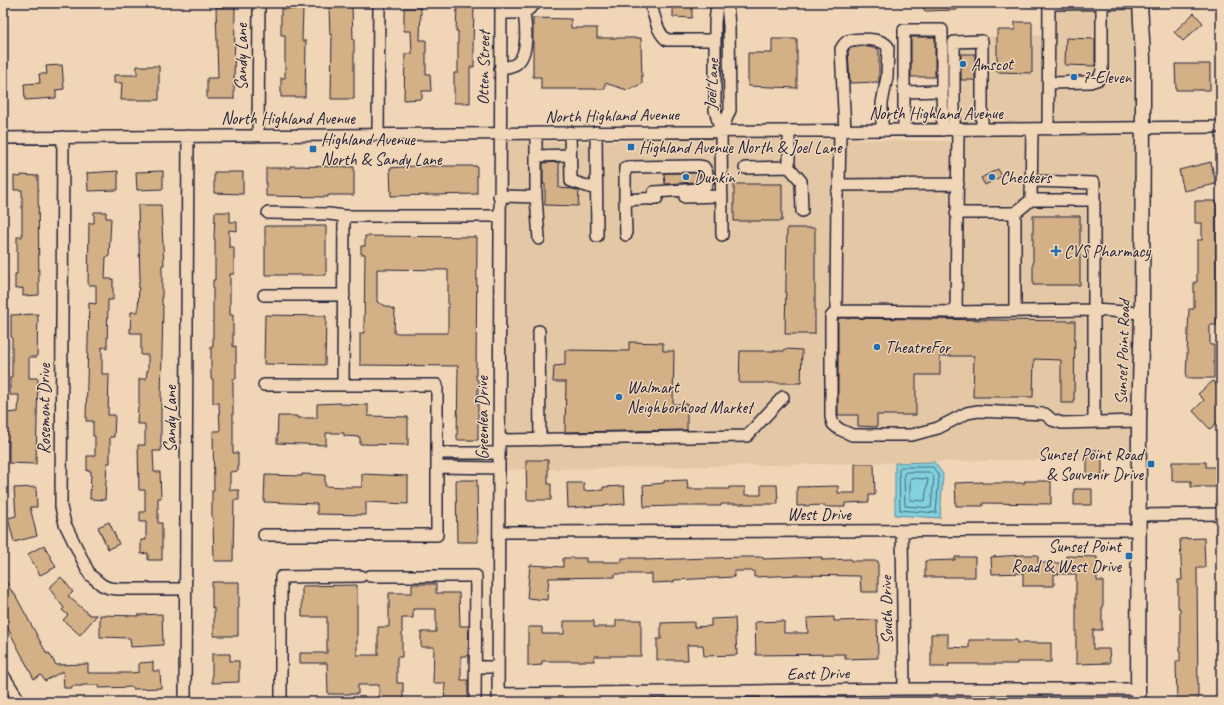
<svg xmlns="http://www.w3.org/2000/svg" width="1224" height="705" font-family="Caveat,sans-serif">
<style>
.built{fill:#e4c8a6}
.water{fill:#82d1dd;stroke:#5c8b9c}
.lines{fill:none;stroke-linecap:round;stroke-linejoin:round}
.shore{stroke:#48687c;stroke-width:1}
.building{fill:#d4b086;stroke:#22223b;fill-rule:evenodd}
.minor-casing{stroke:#22223b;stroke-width:14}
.major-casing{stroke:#22223b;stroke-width:17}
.minor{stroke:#f0d6b7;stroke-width:11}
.major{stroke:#f0d6b7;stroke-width:14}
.poi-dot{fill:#1f6fb2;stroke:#f0d6b7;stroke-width:1.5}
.labels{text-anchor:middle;stroke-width:3;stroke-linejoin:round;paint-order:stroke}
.street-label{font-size:17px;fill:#22223b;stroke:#f0d6b7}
.poi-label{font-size:17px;fill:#22223b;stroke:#f0d6b7;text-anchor:start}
</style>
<rect width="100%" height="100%" fill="#f0d6b7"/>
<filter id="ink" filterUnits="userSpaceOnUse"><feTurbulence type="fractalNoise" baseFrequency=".025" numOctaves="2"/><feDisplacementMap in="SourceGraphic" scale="8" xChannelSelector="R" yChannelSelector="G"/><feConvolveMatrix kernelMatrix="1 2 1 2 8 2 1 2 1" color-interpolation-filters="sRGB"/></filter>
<g filter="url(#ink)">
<!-- built -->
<path class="built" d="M1050 3H1134L1137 58V123L960 124 961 37 1051 35Z
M1137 133 1136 313 1132 458 505 470 506 141 601 142 732 138 960 141V135Z"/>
<!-- water -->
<path class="water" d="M934 462 943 474 940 518 895 515V463Z"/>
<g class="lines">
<!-- shore -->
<path class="shore" d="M901 467H933L939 476 936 513 900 510 899 469Z
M906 472H929L934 477 931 508 905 506 904 474Z
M911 478 928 479 925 501 910 500V480Z"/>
</g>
<!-- building -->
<path class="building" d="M673 3H692V18L673 17Z
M924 3H957V10L924 11Z
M457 5H474L473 46H474V67H470V103H454V73H458V31H456Z
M352 6 353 40H354V99H331L332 35H330L329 7Z
M216 7H235L234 99H207V78H218Z
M404 8H421L420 40H426V74H430L431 91H422V99L404 100 405 54H412L411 31H404Z
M281 9H303L302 41H306L305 97H281V78H285V35H281Z
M1194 13 1203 23 1183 41 1174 32Z
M533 18 571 19V28H597V38H641L642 84 627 90 605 83V89H541V77H533Z
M1015 22H1032V73L997 72V30H1015Z
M911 37H935V77H911Z
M1066 38 1095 39V66L1065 65Z
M772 39H797V88L748 86V53H772Z
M863 46 879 49V82L850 83 848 51 851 48Z
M961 54H975V80H961Z
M1175 64H1210V90H1176Z
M62 65 64 89 56 90V98L25 100 24 84 40 83 39 74H47L46 66Z
M137 66H159V100H121L122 83H114V75H137Z
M559 162V188L573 189 579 191 578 206 545 205V184H543V163Z
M1211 162 1216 184 1184 191 1179 170Z
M290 166 354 167V195H328V197L266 196V168H290Z
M414 166H477V194L391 196 390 168Z
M998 169 1002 176 985 185 981 178Z
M118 171V190L88 191 87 173Z
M163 171V189L137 190 136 172Z
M214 172H243V194L214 193Z
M664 173H699L700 181H696V182L665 184Z
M21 175 38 176 39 295 23 296V288L15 289V274H17V237H22V190H14V176L21 177Z
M734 184H782V221H734Z
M1195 201H1216V274L1217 325H1210V345H1214V378H1186L1189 309H1194V282H1197V240H1202V223H1195Z
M138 205H161L164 265H162V305H163L161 400V451H153L154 472H160L161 498H158V523H162V560H148V553L141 554V540H146V522H140V512H145V490H139L138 445H145V424H137L138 406H139V379H146L147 371H148V355H141V333H130L131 312H138L139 280H140Z
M94 212H106V218H111L109 257H106L105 279H113V300H108L107 348 102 347V374H109L108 415H115L114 437H110V463H107L105 500 90 499 91 471H87V456H95V436H93V421H86L89 303 96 304V285H88L89 223H94Z
M215 212H230V222H237V231L229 230V247H234V274H230V315H233V347L236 346V379H233V453H238V471L230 472V490H239V500H234L233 561H214L213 518H212V491H214L213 431H220L219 403H213V379H211V347H213V280H215V239H214Z
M1033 216H1080V285H1033Z
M265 226H326V275H265Z
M787 228H815V334H785Z
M365 236 477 237 476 379 478 380V440H457L458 366 360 365V333H364L365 254H361V246H365ZM377 269 448 270V333H394L395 310 377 302Z
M38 314 37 357H29V378H38L36 464 9 463V441H5V413L18 412 19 395H10V377H12V337H11V315Z
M265 315 326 316 325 365 264 364Z
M839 318 1075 321 1074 403H1061V360L1034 359 1033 397H973L974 356H940V375H916V415H877V427L858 426V415H838V320Z
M629 342 663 343V351H674L673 404H687V430L565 432 566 382H553L554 366 565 365V350L629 351Z
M785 349 802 350 801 383H739L740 351H784Z
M1213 381 1221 390V419L1210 429 1193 411 1204 400 1198 394Z
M340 403V404L368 405V416L408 417V445L360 444V437L344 436V433H326V445L277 443 278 416H297V418H317V404Z
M1087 450H1102V475L1087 476Z
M526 460H548V484H551V500H527Z
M1172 462H1206V467H1221V487H1191V481H1172Z
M855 464H874L875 495H869V502L845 503V507H825V505L797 506V487L838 486V493H855Z
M302 474 325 475V486L344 487H362V474L408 476V504L366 502V515L317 514V504L264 502 265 475 302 476Z
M456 480H477L478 542H457Z
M687 480 688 489H729V487H745V495H761V485H777L778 504H721V506H673L644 507 643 485 664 483V481Z
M1024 481H1051V504L983 503V506H956L955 483 982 482V483H1025Z
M567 483H584V491L603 490V487L624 486 625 504 568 508Z
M36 487 37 507H30L37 536 14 542 8 518 16 516 14 488Z
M1074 489H1092V505H1074Z
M109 522 119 544 108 549 98 527Z
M1204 538 1205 568H1197L1198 702H1177L1176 661H1180V608H1178V580H1182L1180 539Z
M44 545 56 567 40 575 28 554Z
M1023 555H1038V563H1066V556L1097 557V581H1103V608H1102V630H1093V649H1109L1110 663 1076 664V574H1054V586H1023V573L992 574 991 557Z
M744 557H763V559L822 557V560L851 559V561H878V592H861L860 576 798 575 754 577V571H734V577L674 580V582L652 583V574H615V577L549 578 547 600 527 598 530 565 563 567V558H586V562H622V558H645V560Z
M955 557H975V577H925V561L955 560Z
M3 576 12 592 13 591 47 654 49 653 56 665 88 664V673H132L139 672V663L153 662V671H160L161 688 133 689V687L99 688V685H82V686H72V688H64L63 671 45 681 41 675 34 679 3 619Z
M61 577 73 592 68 596 90 615H97L80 635 63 620 68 615 62 610 64 608 49 588Z
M212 582H239V608H238V636H214V608H212Z
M412 584H436V593H459L460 626H469L468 656H461V680H468V702H444L445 683H433L434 647H421V632H436V609H413V618H402V657H397V683H403V702H379V685H358V694H328L327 663H300V653H327V617H302V586L357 585V655H378V627H389V593H412Z
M162 614 163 645 131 647 130 638 100 637V615L138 616V615Z
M834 617V621L877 620 878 658 845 659V654L756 655 755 622 784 621V633H808L807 618Z
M735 618 737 655 704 656 703 645H687L688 660H657V639H661V623L694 622V627L711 626V619Z
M616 620H641V656H594V661H542V665L528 666V627H542V634H564V621H594V627H616Z
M931 634H948V647L969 648V640H1017V643H1051V662H1017V664H948L949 667H931Z
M212 654H230V661H239V682L212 683Z"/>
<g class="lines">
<!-- minor casing -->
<g class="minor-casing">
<path id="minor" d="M650 3C655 15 656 32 667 40H715
M717 3 715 23V110L721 132 722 235
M501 13H524L536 3
M500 69C505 67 511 67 516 64 529 55 526 26 524 13
M1049 83 1090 82 1099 79 1102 71V3
M904 92V30H942V91
M1048 129 1049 4 1131 3
M904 130V92L942 91 943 130
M954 130V42L982 41V129
M789 131V167L801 181 802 211
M840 131 839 185 837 195 836 311 956 312 1094 310 1142 313
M845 131 841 49C843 46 844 43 848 41 857 38 883 38 888 47L887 77 882 103V130
M570 132 571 181 596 189
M596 132 597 236
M721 132 730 110 729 26 727 3
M258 135 259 3
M378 135 379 3
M63 137 61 507 65 524 90 575 102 585 109 588 118 589H186
M3 138 1221 127
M536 156 570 155
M745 168 789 167
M1032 181 1094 183V422
M839 185 958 184
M499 196 536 197V133
M536 197 539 239
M685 197 722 196
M625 200V168L628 167 698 166 704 167C708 174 709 178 706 186L700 189 654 192 651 199
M1031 200H1094
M268 213 329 214 344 216H499
M956 213H1015
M626 235 625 200 657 198
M264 295H344
M836 311 831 317V417L833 424 839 429 852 435H912L938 428 967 413 978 411 1045 414 1052 420 1062 423 1139 421
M1015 311V213L1031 200 1032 129
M956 312 958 130
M539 331 540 440
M343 385 344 216
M499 440 747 436 783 397
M437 453H499
M437 467 499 468
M1138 515 1221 514
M902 531 904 689
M499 532 1138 530
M264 535H437V385H264
M370 576H476L475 702
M475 667H498
M3 675 20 702
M766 691V702
M498 694 904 689H1138
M185 702 188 136
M281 702V577L361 576
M498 702 501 3"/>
</g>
<!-- major casing -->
<g class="major-casing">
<path id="major" d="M1138 702 1139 421 1142 313 1143 108V58L1140 3"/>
</g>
<!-- minor -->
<use href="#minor" class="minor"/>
<!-- major -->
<use href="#major" class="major"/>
</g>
</g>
<!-- markers -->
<g class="poi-dot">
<circle cx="963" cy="64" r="4"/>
<circle cx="1074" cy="77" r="4"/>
<rect x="627" y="143" width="8" height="8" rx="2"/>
<rect x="309" y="145" width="8" height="8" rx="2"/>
<circle cx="686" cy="177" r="4"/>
<circle cx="992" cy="177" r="4"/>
<path d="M1054 245h4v4h4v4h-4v4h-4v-4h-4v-4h4z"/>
<circle cx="877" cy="347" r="4"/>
<circle cx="619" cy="397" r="4"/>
<rect x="1147" y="460" width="8" height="8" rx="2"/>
<rect x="1125" y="552" width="8" height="8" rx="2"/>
</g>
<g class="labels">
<!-- street labels -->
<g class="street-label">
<text transform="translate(241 57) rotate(-90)" y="6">Sandy Lane</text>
<text transform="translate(483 68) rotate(-89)" y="6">Otten Street</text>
<text transform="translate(711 84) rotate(-87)" y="6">Joel Lane</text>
<text x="936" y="119">North Highland Avenue</text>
<text transform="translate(612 115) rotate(-1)" y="6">North Highland Avenue</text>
<text x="288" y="124">North Highland Avenue</text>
<text transform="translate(1122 352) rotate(-88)" y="6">Sunset Point Road</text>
<text transform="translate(44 409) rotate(-90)" y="6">Rosemont Drive</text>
<text transform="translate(482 418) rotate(-90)" y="6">Greenlea Drive</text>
<text transform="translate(170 419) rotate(-90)" y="6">Sandy Lane</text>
<text x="819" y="520">West Drive</text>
<text transform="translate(886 610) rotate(-91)" y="6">South Drive</text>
<text transform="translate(818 673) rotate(-1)" y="6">East Drive</text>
</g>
<!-- poi labels -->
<g class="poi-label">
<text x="971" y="70">Amscot</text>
<text x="1082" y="83">7-Eleven</text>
<text x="321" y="145">Highland Avenue<tspan x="321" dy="20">North &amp; Sandy Lane</tspan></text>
<text x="639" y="153">Highland Avenue North &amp; Joel Lane</text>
<text x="694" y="183">Dunkin'</text>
<text x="1000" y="183">Checkers</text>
<text x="1064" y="257">CVS Pharmacy</text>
<text x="885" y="353">TheatreFor</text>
<text x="627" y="393">Walmart<tspan x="627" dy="20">Neighborhood Market</tspan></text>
<text x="1143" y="460" text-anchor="end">Sunset Point Road<tspan x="1143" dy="20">&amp; Souvenir Drive</tspan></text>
<text x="1121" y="552" text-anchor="end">Sunset Point<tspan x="1121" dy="20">Road &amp; West Drive</tspan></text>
</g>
</g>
<!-- margin -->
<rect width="1224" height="705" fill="none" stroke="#f0d6b7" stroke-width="16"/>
<rect x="8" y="8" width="1208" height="689" fill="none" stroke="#22223b" stroke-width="1.5" filter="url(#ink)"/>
</svg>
